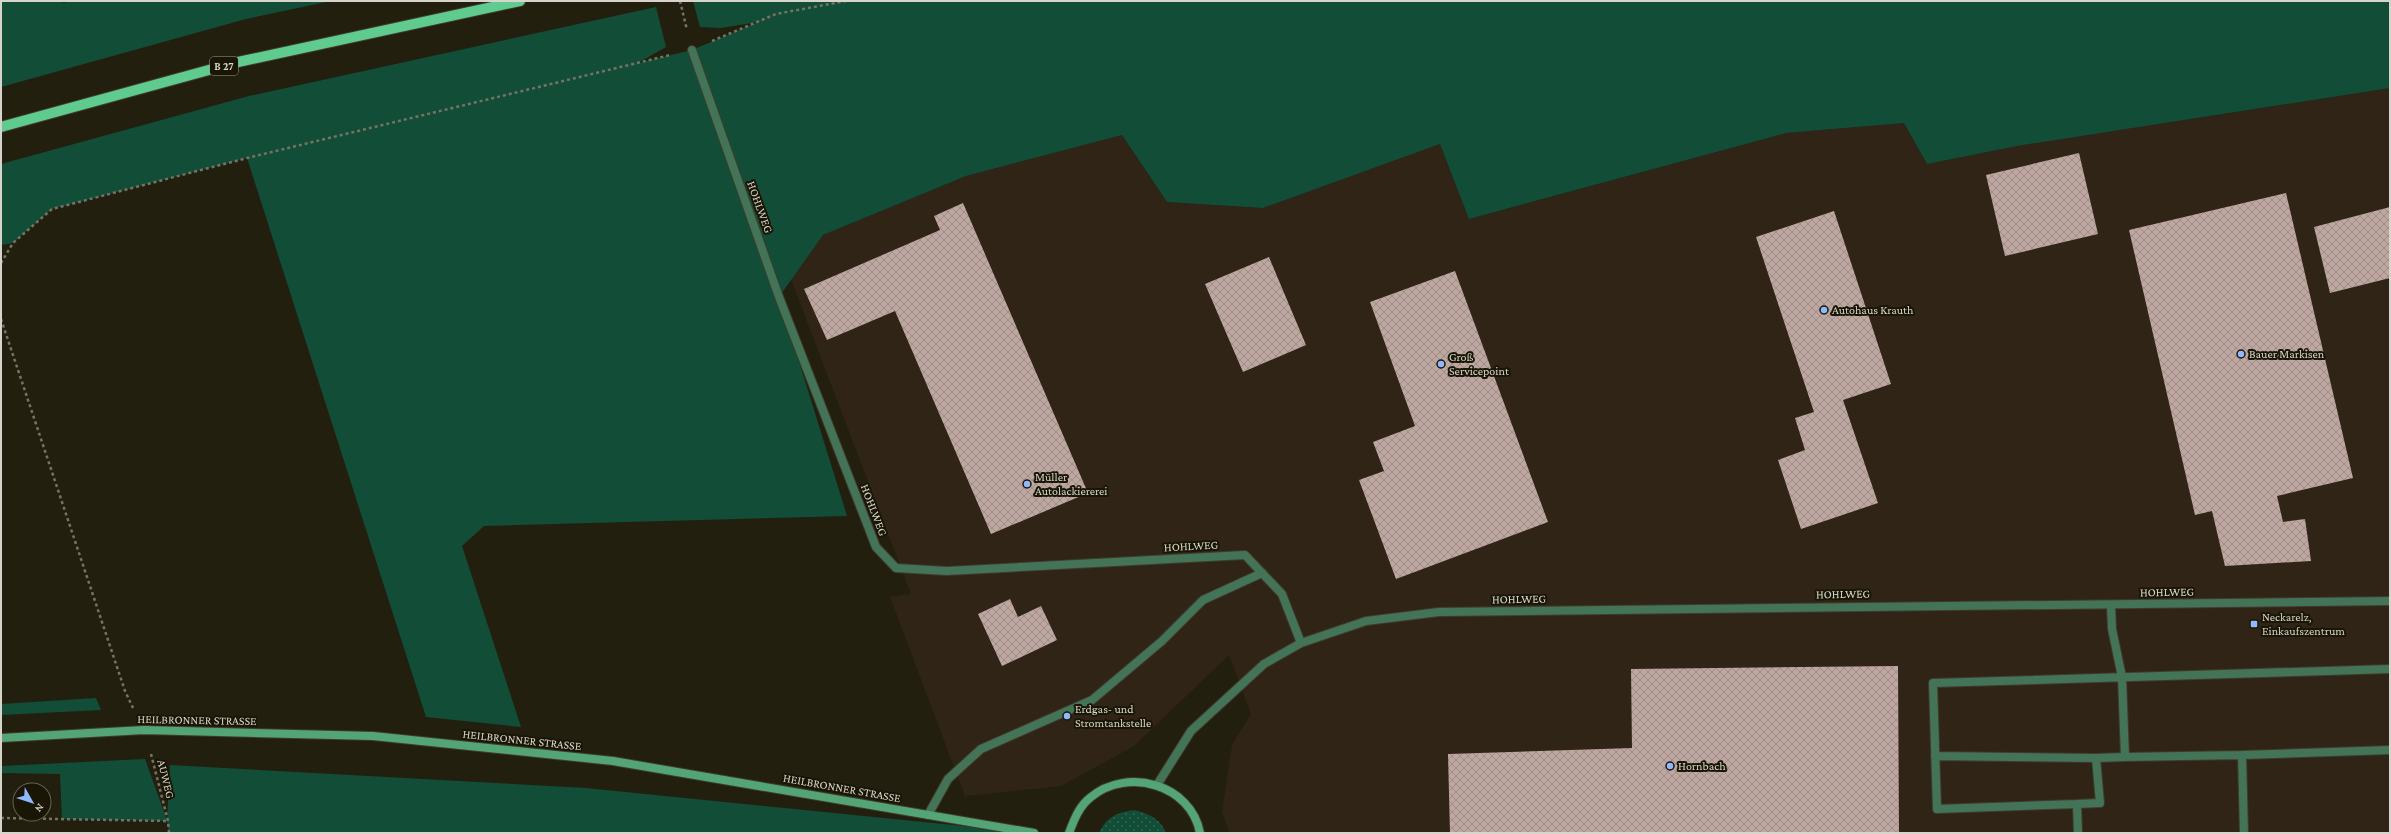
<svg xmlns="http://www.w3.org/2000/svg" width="2391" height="834" font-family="'Crimson Pro',serif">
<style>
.commercial{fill:#302416}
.grass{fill:#124d38}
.park{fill:url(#park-dots)}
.building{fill:url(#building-cross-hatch)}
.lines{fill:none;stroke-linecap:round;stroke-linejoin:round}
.lane-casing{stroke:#403c2d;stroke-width:10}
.street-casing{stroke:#403c2d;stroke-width:10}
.secondary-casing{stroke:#403c2d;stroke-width:10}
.primary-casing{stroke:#403c2d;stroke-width:12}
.path{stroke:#767365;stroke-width:2.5;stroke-dasharray:3 3;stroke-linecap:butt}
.lane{stroke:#437457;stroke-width:8}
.street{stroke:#437457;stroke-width:8}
.secondary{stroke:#53a576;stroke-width:8}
.primary{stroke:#5fcb8e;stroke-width:10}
.poi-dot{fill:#90b8fd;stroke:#1a1606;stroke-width:1.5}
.labels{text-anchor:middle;stroke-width:4;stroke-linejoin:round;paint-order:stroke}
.shield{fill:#1a1606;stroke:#9e9c90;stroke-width:1}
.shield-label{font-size:11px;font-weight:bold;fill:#d7d5cb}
.street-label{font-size:12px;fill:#d7d5cb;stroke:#1a1606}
.poi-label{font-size:12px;fill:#d7d5cb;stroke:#1a1606;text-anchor:start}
</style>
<defs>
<pattern id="park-dots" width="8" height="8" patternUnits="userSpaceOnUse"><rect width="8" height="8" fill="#124d38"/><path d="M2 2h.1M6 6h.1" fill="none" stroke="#346653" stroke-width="1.8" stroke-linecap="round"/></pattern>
<pattern id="building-cross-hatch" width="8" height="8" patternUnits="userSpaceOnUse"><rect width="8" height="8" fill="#bea7a1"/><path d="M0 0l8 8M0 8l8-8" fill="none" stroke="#9e8d88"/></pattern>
</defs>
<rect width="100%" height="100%" fill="#231f0f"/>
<!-- commercial -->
<path class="commercial" d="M2390 88V833H1230L1222 812 1232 745 1251 714 1229 655 1134 746 1061 786 965 796 890 597 911 594 787 269 823 235 966 176 1122 135 1167 202 1263 208 1440 144 1470 219 1786 133 1904 123 1927 164 2017 146Z"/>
<!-- grass -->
<path class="grass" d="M1 1H63V3L71 1H331L246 19 1 87Z
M693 1H2390V88L2017 146 1927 164 1904 123 1786 133 1469 219 1440 144 1263 208 1167 202 1122 135 966 176 823 235 779 297 847 516 484 526 462 546 521 727 426 717 247 158 52 209 13 243 1 245V164L249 96 656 7 666 47 638 63 692 50 758 22 721 28 700 27Z
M96 698 101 710 1 715V704Z
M145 759 167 820 170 765 586 788 1033 833H169L167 821 62 819 60 774 1 773V766Z"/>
<!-- park -->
<path class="park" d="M1134 810C1148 813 1161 819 1166 833H1099C1106 817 1118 812 1134 810Z"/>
<!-- building -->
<path class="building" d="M2079 153 2098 234 2005 256 1986 175Z
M2286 193 2353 478 2277 496 2283 522 2305 519 2311 561 2225 566 2212 511 2195 515 2129 230Z
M963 203 1088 493 991 534 895 311 827 340 804 289 940 230 934 216Z
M2390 207V278L2330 293 2314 227Z
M1834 211 1891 384 1843 400 1878 503 1801 529 1778 460 1805 450 1795 418 1814 412 1756 237Z
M1269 257 1306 345 1243 372 1205 284Z
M1455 271 1548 522 1396 579 1359 480 1384 471 1373 442 1415 426 1370 302Z
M1010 599 1018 617 1041 606 1057 640 1002 666 978 614Z
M1898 666 1899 833H1450L1448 754 1632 748 1631 669Z"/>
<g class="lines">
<!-- lane casing -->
<g class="lane-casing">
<path id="lane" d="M2111 605 2112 629 2122 677 2125 757 2242 755
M1935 756 2096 758
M2077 804 2100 803 2096 758 2125 757
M928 815 948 779 981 749 1092 700 1162 641 1203 600 1262 573
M2078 833 2077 804 1937 809 1933 683 2390 669
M2244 833 2242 755 2390 750"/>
</g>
<!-- street casing -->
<g class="street-casing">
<path id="street" d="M692 50 779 297 876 547 896 568 947 571 1245 555 1282 594 1301 643
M1157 785 1191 731 1264 664 1301 643 1366 621 1439 612 2390 601"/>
</g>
<!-- secondary casing -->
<g class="secondary-casing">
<path id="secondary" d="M1 738 144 730 373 736 613 761 1034 833
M1069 833C1074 820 1079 806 1091 797 1127 767 1191 784 1200 833"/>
</g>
<!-- primary casing -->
<g class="primary-casing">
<path id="primary" d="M1 127 238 62 520 1"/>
</g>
<!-- path -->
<path class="path" d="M680 1 687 30
M712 41 776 14 846 1
M1 263 13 243 52 209 247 158 670 55
M1 319 125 691 133 708
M151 754 168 821 169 833
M1 818 168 821"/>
<!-- lane -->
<use href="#lane" class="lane"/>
<!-- street -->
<use href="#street" class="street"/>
<!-- secondary -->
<use href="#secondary" class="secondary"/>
<!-- primary -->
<use href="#primary" class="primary"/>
</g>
<!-- markers -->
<g class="poi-dot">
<circle cx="1824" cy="310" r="4"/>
<circle cx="2241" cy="354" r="4"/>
<circle cx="1441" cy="364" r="4"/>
<circle cx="1027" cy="484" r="4"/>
<rect x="2250" y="620" width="8" height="8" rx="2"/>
<circle cx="1067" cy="716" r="4"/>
<circle cx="1670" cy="766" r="4"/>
</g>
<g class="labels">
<!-- shield labels -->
<rect class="shield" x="210" y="57" width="28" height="18" rx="3"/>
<g class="shield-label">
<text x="224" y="70">B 27</text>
</g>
<!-- street labels -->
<g class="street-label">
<text transform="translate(760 207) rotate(70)" y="4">HOHLWEG</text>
<text transform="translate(874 510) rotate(69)" y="4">HOHLWEG</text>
<text transform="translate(1191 546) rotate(-3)" y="4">HOHLWEG</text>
<text transform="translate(2167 592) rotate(-1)" y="4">HOHLWEG</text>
<text transform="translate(1843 594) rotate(-1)" y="4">HOHLWEG</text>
<text transform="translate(1519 599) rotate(-1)" y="4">HOHLWEG</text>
<text transform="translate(197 720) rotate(1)" y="4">HEILBRONNER STRASSE</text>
<text transform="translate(522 740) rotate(6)" y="4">HEILBRONNER STRASSE</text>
<text transform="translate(166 779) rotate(76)" y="4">AUWEG</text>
<text transform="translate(842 788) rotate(10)" y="4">HEILBRONNER STRASSE</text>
</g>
<!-- poi labels -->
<g class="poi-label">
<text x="1832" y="314">Autohaus Krauth</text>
<text x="2249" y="358">Bauer Markisen</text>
<text x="1449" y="361">Groß<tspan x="1449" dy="14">Servicepoint</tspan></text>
<text x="1035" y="481">Müller<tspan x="1035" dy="14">Autolackiererei</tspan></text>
<text x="2262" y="621">Neckarelz,<tspan x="2262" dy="14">Einkaufszentrum</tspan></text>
<text x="1075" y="713">Erdgas- und<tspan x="1075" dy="14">Stromtankstelle</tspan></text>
<text x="1678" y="770">Hornbach</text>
</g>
</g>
<!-- border -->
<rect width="2391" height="834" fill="none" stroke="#d7d5cb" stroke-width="4"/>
<!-- north arrow -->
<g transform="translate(32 802) rotate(129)"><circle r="19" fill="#1a1606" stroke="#666255"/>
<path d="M0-3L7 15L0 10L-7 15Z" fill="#90b8fd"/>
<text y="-6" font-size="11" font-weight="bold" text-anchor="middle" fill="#d7d5cb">N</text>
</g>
</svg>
